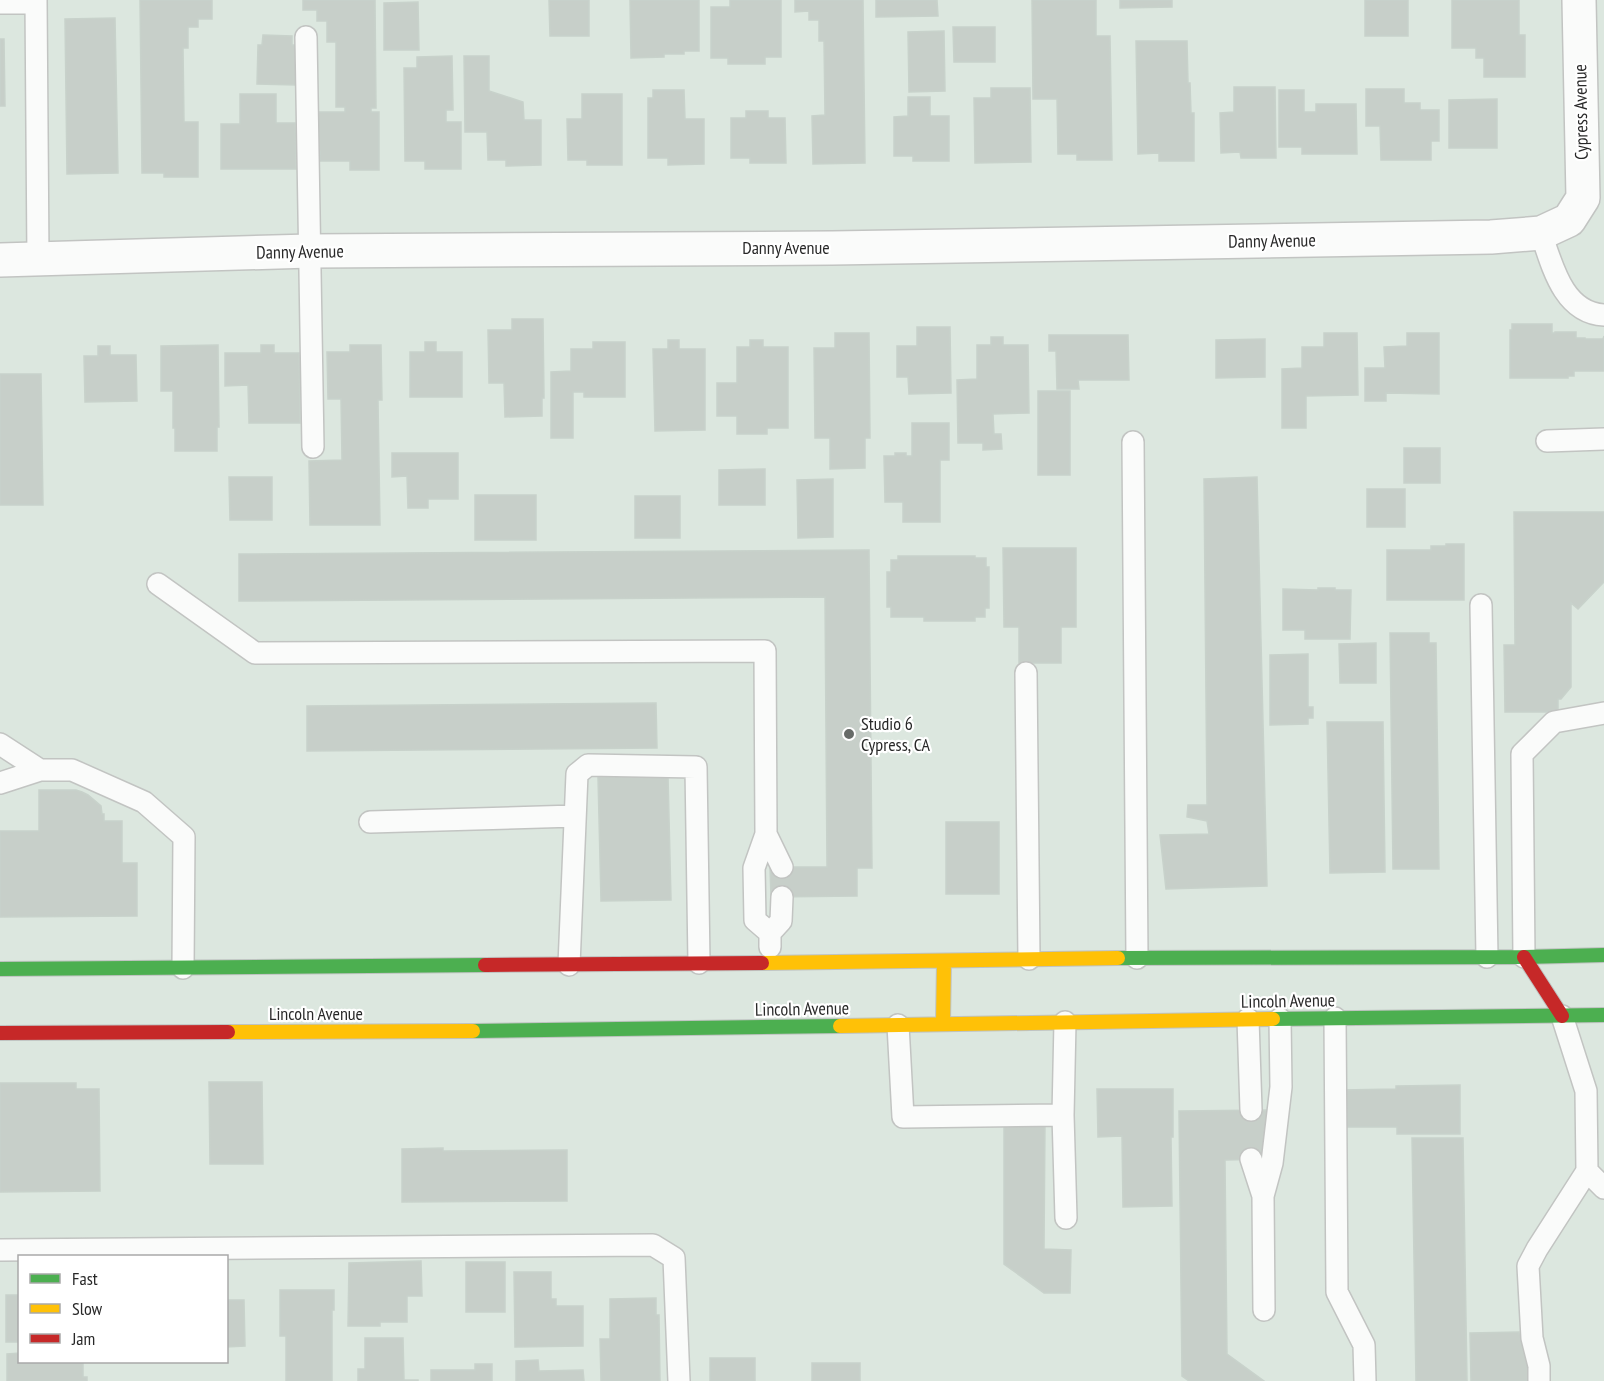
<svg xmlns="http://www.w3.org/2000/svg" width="1604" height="1381" font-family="'PT Sans Narrow',sans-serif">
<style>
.building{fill:#c7cfc9;stroke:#c8d2cb;stroke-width:1.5}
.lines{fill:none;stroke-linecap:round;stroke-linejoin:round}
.lane-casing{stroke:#c2c4c2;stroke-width:24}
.street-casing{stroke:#c2c4c2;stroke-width:36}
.fast-casing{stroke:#bfc3c1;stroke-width:16}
.slow-casing{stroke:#bfc3c1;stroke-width:16}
.jam-casing{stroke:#bfc3c1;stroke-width:16}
.lane{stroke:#fafbfa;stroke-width:21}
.street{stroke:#fafbfa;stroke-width:33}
.fast{stroke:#4caf50;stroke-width:14}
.slow{stroke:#ffc107;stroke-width:14}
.jam{stroke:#c62828;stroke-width:14}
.poi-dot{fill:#676b68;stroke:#fff;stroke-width:2}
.labels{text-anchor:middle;stroke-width:4.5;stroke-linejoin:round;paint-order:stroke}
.street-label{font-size:18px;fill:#282828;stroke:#fff}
.poi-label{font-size:18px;fill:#282828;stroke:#fff;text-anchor:start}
</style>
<rect width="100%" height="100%" fill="#dce7df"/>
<!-- building -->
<path class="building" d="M140 0H212V19H198V27H188V48H183L184 122H198V177H164V173H142Z
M303 0H375L376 108H371V112H379V170H350V161H320V151H317V112H345V107H336V42H327V21H317V10H303Z
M549 0H589V36H550Z
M630 0H699V51H684V54H664V57L631 58Z
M730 0H781V57H765V64H728V58H711V7H730Z
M795 0H863L865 163 813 164 812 116 825 115 824 41H819V20H809V11L795 12Z
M876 0H937L938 16 876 17Z
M1032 0H1096V36H1110L1112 160H1077V154H1058L1057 99H1033Z
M1120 0H1172V7L1120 8Z
M1365 0H1408V36H1365Z
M1452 0H1519V35H1525V77H1484V58H1476V48H1452Z
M418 2 419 50H384V3Z
M115 18 118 173 67 174 65 19Z
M953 27H995V62H954Z
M944 31 945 91 909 92 908 32Z
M263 35 292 36V45H296V85L257 84 258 45H262Z
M0 39H4L5 106H0Z
M1136 41H1187L1188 83H1190L1191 113H1194V161H1159V153L1138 154Z
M452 56 453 110H446V122H461V169H425V161H405L404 68H417V57Z
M464 56H489V91L523 102 524 120H541V165L506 166V160H488L487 132H465Z
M1234 87H1275L1276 158H1241L1240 152 1221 153 1220 113 1234 112Z
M991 88H1030L1031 162 975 163 974 98H991Z
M1366 89H1404V103H1420V110H1439V141H1431V160H1381L1380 126H1366Z
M653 90H684L685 119H704V164L668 165V158H648V98H653Z
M1279 90H1304V112H1316V104H1356L1357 154H1302V147H1279Z
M240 94H276V123H295L296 169H221V124H240Z
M582 94H622V165H587V160H568L567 119H582Z
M908 97H930V116H949V161H913V156H894V117L908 116Z
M1497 99V148H1449V100Z
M746 111H768V118H785L786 163H750V158H731V118H746Z
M512 319H543L544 398H542V416L505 417 504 383H489L488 330H512Z
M1512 324H1552V333H1555V332H1576V338H1585V339H1603L1604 336V371H1574V376H1568V378H1510V330H1512Z
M917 327H950L951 393 909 394 908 377H897V346H917Z
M835 333H869L870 438H865V468L830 469V438H815L814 348H835Z
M1324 333H1357L1358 395 1306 396V428H1282V369L1302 368V347H1324Z
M1407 333H1439V394L1386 393V401H1365V368H1385L1384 347 1407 346Z
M1049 335H1128L1129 380H1078L1079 389H1057L1056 351H1049Z
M991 337H1003V345H1028L1029 413 993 414 994 434H1001L1002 449 983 450V443H958L957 380 977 379V345H991Z
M1265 339V377L1216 378V340Z
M668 340H679V349H705V430L655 431 653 349H668Z
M750 340H763V347H788V428H767V434H737V416H717V383H737V347H750Z
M425 342H436V352H462V397H410V352H425Z
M593 342H625V397H584V392H573V438H551V372L571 371V349H593Z
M218 345 219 427H217V451H175V428H173V391H161V346Z
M261 345H274V353H299L300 423H249L248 385 225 386V353H261Z
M350 345H381L382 400H378L380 525H310L309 461 342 460 341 399H328L327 352H350Z
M98 346H110V355H136L137 401 85 402 84 356H98Z
M0 374H41L43 505H0Z
M1038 391H1070V475H1038Z
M912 423H949V460H940V522H903V502H885L884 456H895V453H906V456H912Z
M1404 448H1440V483H1404Z
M392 453H458V499H428V508H408L407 476 392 477Z
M765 469V505H719V470Z
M229 477H272V520H230Z
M1257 477 1267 886 1166 889 1160 835 1209 834 1207 821 1187 817 1188 805H1207L1204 479Z
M833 479V537L798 538 797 480Z
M1367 489H1405V527H1367Z
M475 495H536V540H475Z
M635 496H680V538H635Z
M1514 512H1604V582L1578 609 1571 603V687L1561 699H1558V712H1505L1504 645H1515Z
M1446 544H1464V600H1387V550H1431V546H1446Z
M1003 548H1076V627H1061V663H1019V627H1004Z
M869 550 872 868H857V896L771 897 770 867H827L825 597 239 601V554Z
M898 556H975V558H986V567H989V608H985V617H975V621H924V617H891V607H887V572H891V560H898Z
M1318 588H1335V590H1351L1350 639H1305V630H1283V589L1318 590Z
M1390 633H1429V643H1436L1439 869H1393Z
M1376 643V683H1340L1339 644Z
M1308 654V707H1313V718H1308V724L1270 725V655Z
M656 703 657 748 307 751V706Z
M1327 722H1383L1385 872 1330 873Z
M668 776 671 900 601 901 598 777Z
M39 790H76L82 792 88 795 101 806 102 814H104V821H122V863H137V916L0 917V831H39Z
M946 822H999V894H946Z
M209 1082H262L263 1164H210Z
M0 1083H76V1089H99L100 1191 0 1192Z
M1460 1085V1134H1397V1127H1342V1090L1396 1089V1086Z
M1097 1089H1173V1137H1171L1172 1206 1123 1207 1122 1136 1098 1137Z
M1270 1110V1159L1225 1160 1227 1354 1264 1381H1189L1182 1376 1179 1111Z
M1004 1121H1045L1044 1249 1071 1250 1070 1293H1044L1004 1264Z
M1412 1138H1463L1467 1381H1416Z
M443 1148V1151L567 1150V1201L402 1202V1149Z
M421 1261 422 1296H407V1322H380V1326H348L349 1263Z
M466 1262H505V1312H466Z
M514 1272H551V1299H556V1306H583V1346L515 1347Z
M280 1290H334V1310H332V1381H286V1336H280Z
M6 1295H20V1342H6Z
M656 1298V1315H659L660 1381H601L600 1339H610V1299Z
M226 1300H244L245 1346 226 1347Z
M1519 1332V1334H1529L1530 1381H1471L1470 1333Z
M365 1338H403L404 1380H418V1381H358V1369H365Z
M20 1353V1362H83V1377H87V1381H7V1354Z
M710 1358H755V1381H710Z
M538 1360 539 1371 583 1370 584 1381H516V1361Z
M812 1363H860V1381H812Z
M475 1364H492V1381H431V1370H475Z"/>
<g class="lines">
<!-- lane casing -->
<g class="lane-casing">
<path id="lane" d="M36 0 38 259
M0 3H36
M306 37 313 447
M1541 233C1552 265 1563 313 1604 315
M1547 441 1604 439
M1133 442 1137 958
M158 584 255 653 765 651 766 834 754 868 755 920 770 933
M1481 605 1487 957
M1026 673 1029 959
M0 744 40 770
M0 783 40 770H72L144 802 184 837 183 968
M370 822 575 816
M766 834 782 867
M770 947V933L781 921 782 897
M1524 957 1522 754 1554 722 1604 713
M569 965 577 774 588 765 696 767 699 963
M1335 1018 1337 1292 1364 1345 1365 1381
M1248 1019 1251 1110
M898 1025 903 1117 1063 1115 1065 1022
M1063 1115 1066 1218
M1251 1159 1263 1196 1272 1163 1281 1087 1280 1019
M1587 1171 1604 1188
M1263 1196 1264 1310
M0 1250 653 1245 674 1258 679 1381
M1539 1381V1366L1532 1338 1528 1266 1537 1249 1587 1171 1586 1091 1562 1016"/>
</g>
<!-- street casing -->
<g class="street-casing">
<path id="street" d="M0 260 310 251 832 248 1491 237 1541 233 1569 220 1583 198 1579 0"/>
</g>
<!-- fast casing -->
<g class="fast-casing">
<path id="fast" d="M1118 958 1524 957 1604 955
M0 969 485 965
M1273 1019 1604 1015
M473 1031 840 1026"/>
</g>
<!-- slow casing -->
<g class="slow-casing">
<path id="slow" d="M762 963 1118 958
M943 1024 944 961
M840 1026 1273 1019
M228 1032 473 1031"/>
</g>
<!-- jam casing -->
<g class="jam-casing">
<path id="jam" d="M1524 957 1562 1016
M485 965 762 963
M0 1033 228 1032"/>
</g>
<!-- lane -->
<use href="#lane" class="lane"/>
<!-- street -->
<use href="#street" class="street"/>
<!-- fast -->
<use href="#fast" class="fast"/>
<!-- slow -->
<use href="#slow" class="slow"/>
<!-- jam -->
<use href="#jam" class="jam"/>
</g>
<!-- markers -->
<circle class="poi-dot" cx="849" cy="734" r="6"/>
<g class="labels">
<!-- street labels -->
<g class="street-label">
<text transform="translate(1581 112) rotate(-91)" y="6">Cypress Avenue</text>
<text transform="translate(1272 241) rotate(-1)" y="6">Danny Avenue</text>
<text x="786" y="254">Danny Avenue</text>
<text transform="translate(300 252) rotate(-1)" y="6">Danny Avenue</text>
<text transform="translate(1288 1001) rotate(-1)" y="6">Lincoln Avenue</text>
<text transform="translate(802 1009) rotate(-1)" y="6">Lincoln Avenue</text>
<text x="316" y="1020">Lincoln Avenue</text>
</g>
<!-- poi labels -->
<g class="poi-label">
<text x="861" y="730">Studio 6<tspan x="861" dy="21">Cypress, CA</tspan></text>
</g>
</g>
<!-- legend -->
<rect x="18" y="1255" width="210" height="108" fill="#ffffff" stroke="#a9a9a9" stroke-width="1.5"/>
<rect x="30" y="1274" width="30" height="9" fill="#4caf50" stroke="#a9a9a9" stroke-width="1.5"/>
<text x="72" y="1285" font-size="18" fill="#282828">Fast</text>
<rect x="30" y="1304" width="30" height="9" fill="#ffc107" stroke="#a9a9a9" stroke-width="1.5"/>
<text x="72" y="1315" font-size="18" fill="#282828">Slow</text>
<rect x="30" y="1334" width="30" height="9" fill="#c62828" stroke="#a9a9a9" stroke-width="1.5"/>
<text x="72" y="1345" font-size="18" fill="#282828">Jam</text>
</svg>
